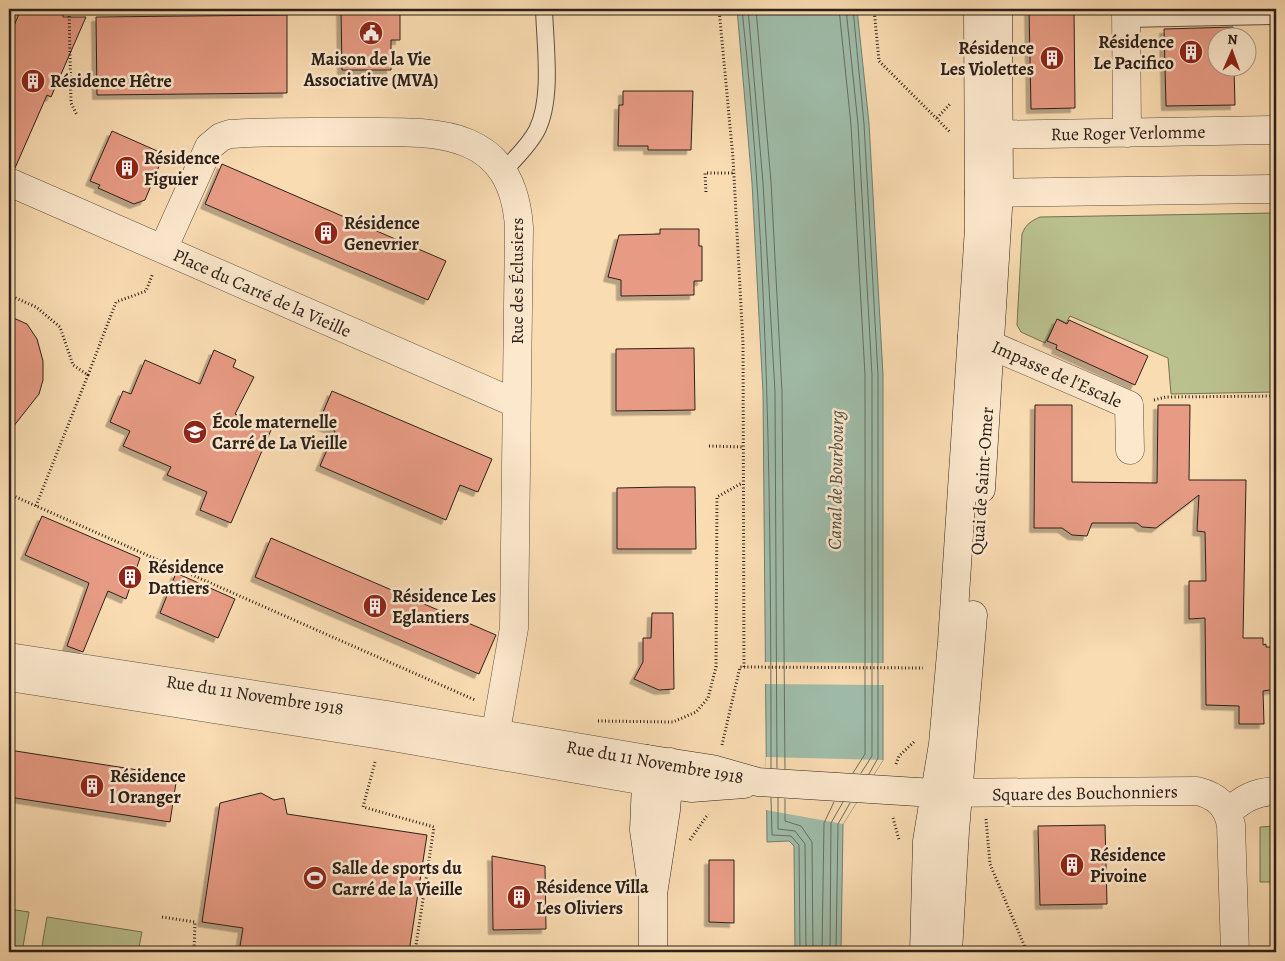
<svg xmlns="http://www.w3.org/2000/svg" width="1285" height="961" font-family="Alegreya,serif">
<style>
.green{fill:#bac18f;stroke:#737054}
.water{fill:#9fbca9;stroke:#717e70}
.pier{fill:#fadcb2}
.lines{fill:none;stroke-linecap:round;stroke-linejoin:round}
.shore{stroke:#666e62;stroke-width:1}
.building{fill:#e79b84;stroke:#2c201a;filter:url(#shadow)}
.lane-casing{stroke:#604f40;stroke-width:18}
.street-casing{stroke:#604f40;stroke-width:29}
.secondary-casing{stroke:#2c201a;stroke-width:29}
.path{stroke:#2c201a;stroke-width:3;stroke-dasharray:1 2.5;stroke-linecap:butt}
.lane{stroke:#fce8cd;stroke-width:16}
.street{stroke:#fce8cd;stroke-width:28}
.secondary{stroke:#fce8cd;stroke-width:28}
.labels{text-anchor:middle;stroke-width:5;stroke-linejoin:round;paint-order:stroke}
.poi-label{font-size:18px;font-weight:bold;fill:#2c201a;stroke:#fce8cd;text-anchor:start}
.street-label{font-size:18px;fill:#2c201a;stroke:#fce8cd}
.water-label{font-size:19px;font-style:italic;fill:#4e4f45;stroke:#fce8cd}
</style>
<defs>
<filter id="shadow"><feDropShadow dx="-4.5" dy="4.5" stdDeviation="0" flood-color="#0004"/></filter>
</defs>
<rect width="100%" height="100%" fill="#fadcb2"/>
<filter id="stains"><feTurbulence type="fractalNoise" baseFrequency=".004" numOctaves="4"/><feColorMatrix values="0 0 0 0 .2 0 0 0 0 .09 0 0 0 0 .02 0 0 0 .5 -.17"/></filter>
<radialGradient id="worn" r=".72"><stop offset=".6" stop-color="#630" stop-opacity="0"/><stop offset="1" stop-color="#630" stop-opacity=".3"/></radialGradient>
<!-- green -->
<path class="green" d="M1276 213V392L1171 394 1168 358 1070 316 1066 323 1058 319 1045 343 1021 332 1017 325 1022 234C1026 224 1031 221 1040 217Z
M1276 826V882H1260V827Z
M9 909 29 912 22 952H9Z
M47 917 142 932 138 952H41Z"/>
<!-- water -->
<path class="water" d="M737 9H857L869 123 883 375V760L843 824 841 952H795L794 846 789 841 767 842 763 393 752 183Z"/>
<!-- pier -->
<path class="pier" d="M765 662 885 663V685L765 684Z
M766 757 883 760 843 824 766 810Z"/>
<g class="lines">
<!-- shore -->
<path class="shore" d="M742 9C769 261 771 514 771 768
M748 9 763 183 775 392 777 768
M756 9 771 182 782 392 785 769
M839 9 851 125 865 375V754L853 773
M846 9 858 124 872 375V756L861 773
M853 9 864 124 878 375V758L869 774
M771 798 772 835 791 836 799 845 800 952
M778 798V829L795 831 805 844 806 952
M785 799V821L801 826 812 842 813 952
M822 952 824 823 834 802
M830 952 831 823 843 802
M836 952 838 824 850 803"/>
</g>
<!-- building -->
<path class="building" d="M21 9H63V17H86L51 97 47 95 15 168 9 167V38Z
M341 9H400V40H391V70H342Z
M1029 9H1074L1075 108 1031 109Z
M287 15V93L97 95 96 17Z
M1233 27V38H1218V68H1234L1235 105 1166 106 1164 29Z
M623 91H693L691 150H648V146H618L619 105H623Z
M112 131 164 154 145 200 134 204 98 188 100 185 90 181Z
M222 164 446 261 428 300 205 204Z
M660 229H699V246H702V281H694V295L621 296V280L608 277 619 235 660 234Z
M9 316 27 324 37 339 43 361V380L39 394 9 432Z
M1057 319 1067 324 1069 320 1148 356 1135 385 1056 349 1057 345 1047 341Z
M694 348 695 410 616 411V349Z
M214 350 236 360 233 367 254 377 235 414 271 430 231 523 200 510 207 492 167 475 171 467 123 446 130 431 110 422 123 391 131 394 145 360 200 384Z
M332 391 492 459 478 492 460 485 446 520 320 466 335 431 318 424Z
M1035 405H1072V482L1157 483 1158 405H1190L1189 480H1246L1243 638H1263V645L1266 644V647H1276V689L1263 691 1264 724H1239V706L1206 705 1205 618 1189 619V581H1206L1205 532 1197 531 1199 495 1156 528 1142 527 1137 523H1092L1087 536 1072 535 1062 528H1034Z
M665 487H695L696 549H617V488Z
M42 516 140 558 126 599 108 591 83 652 67 646 89 583 25 555Z
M271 538 496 635 479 674 255 577Z
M176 573 235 599 218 638 160 613Z
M652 613H673L674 689 659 690 634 679 643 662V638H651Z
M9 750 177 776 170 822 9 797Z
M261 793 274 800 284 798 287 814 427 835 409 952H239L243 928 202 922 220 803Z
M1105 825 1107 904 1040 905 1038 826Z
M492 856 545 866 546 929 493 930Z
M709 860H734V923L709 922Z"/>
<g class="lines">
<!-- lane casing -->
<g class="lane-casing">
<path id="lane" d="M1126 19 1276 16
M503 172C514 159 529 146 537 130 553 98 545 45 544 9"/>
</g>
<!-- street casing -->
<g class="street-casing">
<path id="street" d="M1126 9 1127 133
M979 135 1276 130
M9 182 515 403
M979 193 1276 189
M163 249 209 147 221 137 230 134C270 131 311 132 352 132 430 132 512 124 519 227L514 628 492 754
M972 337 1129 405 1130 450
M9 657 387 715 647 759
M9 677 381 735 645 781
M936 793 1197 791C1217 796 1227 805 1231 825L1235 952
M1228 812C1244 798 1255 792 1276 791"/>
</g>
<!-- secondary casing -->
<g class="secondary-casing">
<path id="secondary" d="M981 489 999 192 998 9
M651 782 691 788 744 784
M653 894 644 830 647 759 712 769 758 782 934 793
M653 952V894L666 810 670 762
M924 952 927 841 943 744 952 642 979 228 978 9
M948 952 955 831 973 615"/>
</g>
<!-- path -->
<path class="path" d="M69 9 71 103 77 115
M719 9 733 158 743 344 744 667
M874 9 879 61 951 133
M937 118 950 104
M706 192 705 173H734
M9 295 36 307 60 327 73 365 88 375 36 506
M88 375 116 302 146 291 153 273
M1154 400 1166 397 1276 396
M709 446 744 447
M9 494 475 700
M598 721 673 722 696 712 708 698 716 667 717 497 742 483
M722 745 740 667 923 668
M375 762 363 807 434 827 415 952
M896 764 899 756 915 741
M893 818 899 840
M986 819 990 864 1027 952
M690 840 708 814
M162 917 195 922 194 952"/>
<!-- lane -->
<use href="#lane" class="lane"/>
<!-- street -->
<use href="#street" class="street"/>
<!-- secondary -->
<use href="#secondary" class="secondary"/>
</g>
<!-- icons -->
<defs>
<g id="civic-disc" transform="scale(1.25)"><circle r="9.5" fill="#8f2418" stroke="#fce8cd"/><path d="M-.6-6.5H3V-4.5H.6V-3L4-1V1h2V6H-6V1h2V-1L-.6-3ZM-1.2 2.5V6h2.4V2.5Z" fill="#fff"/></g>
<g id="building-disc" transform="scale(1.25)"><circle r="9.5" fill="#8f2418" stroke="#fce8cd"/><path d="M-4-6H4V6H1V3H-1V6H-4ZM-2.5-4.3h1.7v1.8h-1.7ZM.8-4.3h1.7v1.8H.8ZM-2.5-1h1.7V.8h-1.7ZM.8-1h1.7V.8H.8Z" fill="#fff"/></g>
<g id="school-disc" transform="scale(1.25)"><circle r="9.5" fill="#8f2418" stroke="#fce8cd"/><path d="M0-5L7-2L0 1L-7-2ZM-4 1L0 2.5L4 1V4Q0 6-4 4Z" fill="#fff"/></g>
<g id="stadium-disc" transform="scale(1.25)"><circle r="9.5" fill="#8f2418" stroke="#fce8cd"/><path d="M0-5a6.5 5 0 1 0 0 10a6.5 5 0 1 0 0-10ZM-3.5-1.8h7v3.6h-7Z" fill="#fff"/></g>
</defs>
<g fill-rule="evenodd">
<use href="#civic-disc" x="371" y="33"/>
<use href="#building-disc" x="1191" y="52"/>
<use href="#building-disc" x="1052" y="58"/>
<use href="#building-disc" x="33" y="81"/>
<use href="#building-disc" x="127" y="168"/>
<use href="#building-disc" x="326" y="233"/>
<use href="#school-disc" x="195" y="432"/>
<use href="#building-disc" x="130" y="577"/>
<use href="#building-disc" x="375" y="606"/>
<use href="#building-disc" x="92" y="786"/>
<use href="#building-disc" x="1072" y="865"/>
<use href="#stadium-disc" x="315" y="878"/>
<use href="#building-disc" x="519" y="897"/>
</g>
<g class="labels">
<!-- poi labels -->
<g class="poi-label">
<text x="1174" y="48" text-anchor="end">Résidence<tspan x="1174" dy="21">Le Pacifico</tspan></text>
<text x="1034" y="54" text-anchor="end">Résidence<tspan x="1034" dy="21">Les Violettes</tspan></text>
<text x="371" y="65" text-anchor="middle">Maison de la Vie<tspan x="371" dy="21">Associative (MVA)</tspan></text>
<text x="50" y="87">Résidence Hêtre</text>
<text x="144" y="164">Résidence<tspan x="144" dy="21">Figuier</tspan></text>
<text x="344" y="229">Résidence<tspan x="344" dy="21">Genevrier</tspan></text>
<text x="212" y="428">École maternelle<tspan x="212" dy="21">Carré de La Vieille</tspan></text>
<text x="148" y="573">Résidence<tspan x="148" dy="21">Dattiers</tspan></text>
<text x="392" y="602">Résidence Les<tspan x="392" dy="21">Eglantiers</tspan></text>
<text x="110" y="782">Résidence<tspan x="110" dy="21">l Oranger</tspan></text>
<text x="1090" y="861">Résidence<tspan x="1090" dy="21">Pivoine</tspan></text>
<text x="332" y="874">Salle de sports du<tspan x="332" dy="21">Carré de la Vieille</tspan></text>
<text x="536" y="893">Résidence Villa<tspan x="536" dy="21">Les Oliviers</tspan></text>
</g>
<!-- street labels -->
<g class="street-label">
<text transform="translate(1128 133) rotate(-1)" y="6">Rue Roger Verlomme</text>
<text transform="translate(517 281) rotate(-90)" y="6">Rue des Éclusiers</text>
<text transform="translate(262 293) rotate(24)" y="6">Place du Carré de la Vieille</text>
<text transform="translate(1057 374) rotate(24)" y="6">Impasse de l'Escale</text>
<text transform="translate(982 481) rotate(-86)" y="6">Quai de Saint-Omer</text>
<text transform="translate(255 695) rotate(9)" y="6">Rue du 11 Novembre 1918</text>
<text transform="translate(655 762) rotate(10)" y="6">Rue du 11 Novembre 1918</text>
<text transform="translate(1085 793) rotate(-1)" y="6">Square des Bouchonniers</text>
</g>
<!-- water labels -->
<g class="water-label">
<text transform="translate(835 480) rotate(-89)" y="7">Canal de Bourbourg</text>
</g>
</g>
<!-- margin -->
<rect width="1285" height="961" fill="none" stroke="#fadcb2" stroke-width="30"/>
<rect x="10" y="10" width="1265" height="941" fill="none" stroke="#2c201a" stroke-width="2.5"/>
<rect x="15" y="15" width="1255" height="931" fill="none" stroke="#2c201a"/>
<!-- north arrow -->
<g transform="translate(1232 52) rotate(2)"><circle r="24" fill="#fce8cd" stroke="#a99885"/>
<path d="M0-4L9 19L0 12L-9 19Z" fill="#8f2418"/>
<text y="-8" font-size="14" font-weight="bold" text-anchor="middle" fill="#2c201a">N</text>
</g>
<rect width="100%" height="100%" filter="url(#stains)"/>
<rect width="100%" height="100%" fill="url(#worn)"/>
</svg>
